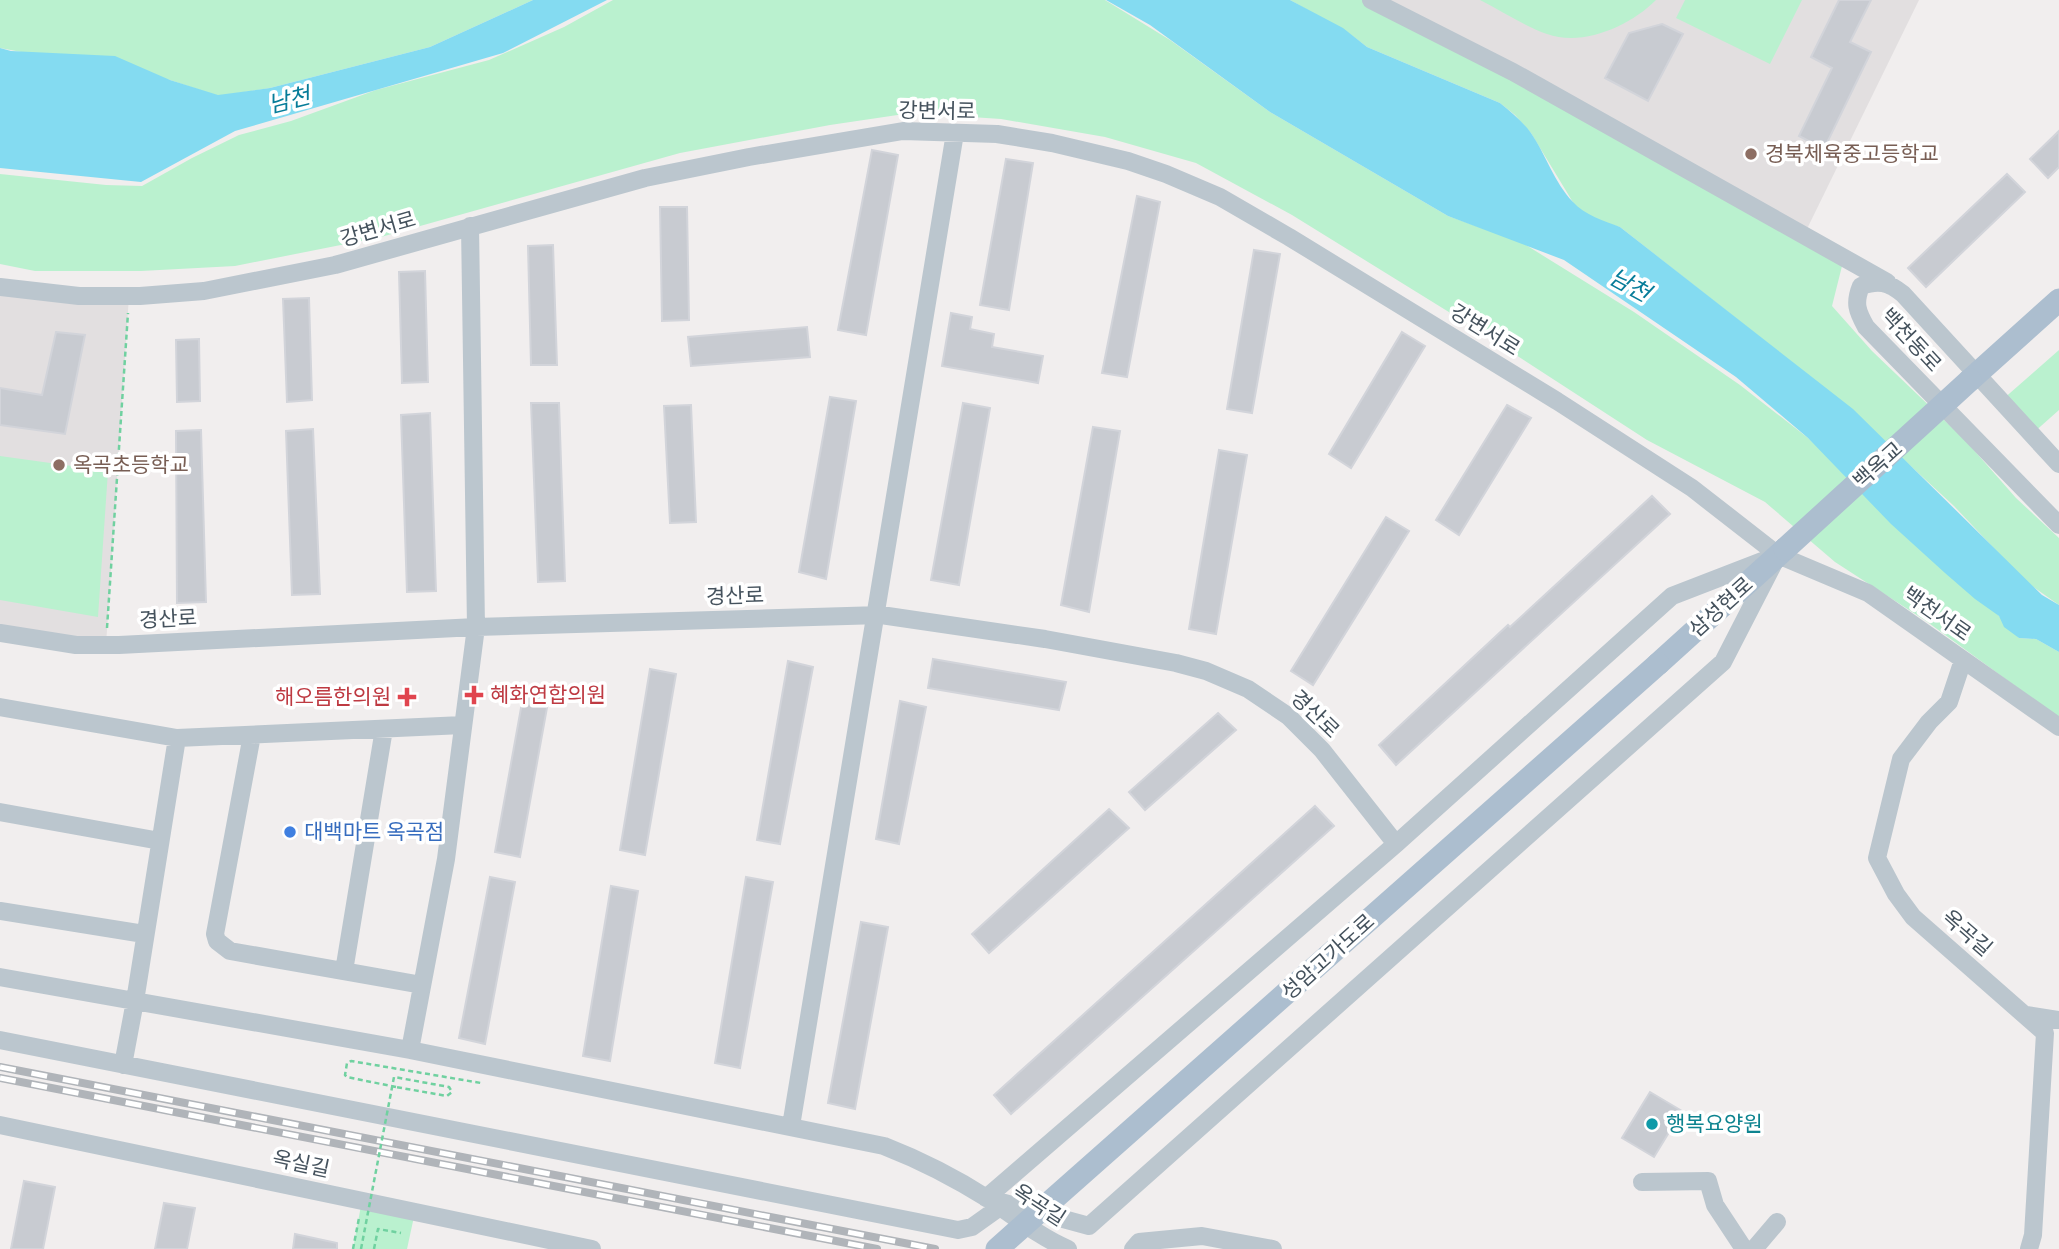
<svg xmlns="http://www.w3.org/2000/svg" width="2059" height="1249" font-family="'Fira Sans Condensed','Noto Sans KR',sans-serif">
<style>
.education{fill:#e2dfe0}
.green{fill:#baf1cf}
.water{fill:#84dbf1}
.building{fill:#c8cbd1;stroke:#d2d4da;stroke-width:2}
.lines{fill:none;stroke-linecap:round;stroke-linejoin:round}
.path{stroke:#70d1a0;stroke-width:2.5;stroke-dasharray:5 3.5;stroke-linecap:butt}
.minor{stroke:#bbc6ce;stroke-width:18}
.major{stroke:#acbecf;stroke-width:23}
.rail-casing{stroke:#b0b4b9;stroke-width:8}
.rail{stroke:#fff;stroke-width:5;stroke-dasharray:16;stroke-linecap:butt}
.path-bridge{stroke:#70d1a0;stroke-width:2.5;stroke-dasharray:5 3.5;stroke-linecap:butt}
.major-bridge{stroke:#acbecf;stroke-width:23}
.education-dot{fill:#8d6e63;stroke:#fff;stroke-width:2.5}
.health-dot{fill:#e0444e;stroke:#fff;stroke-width:2.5}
.shop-dot{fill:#3f7fe0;stroke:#fff;stroke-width:2.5}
.culture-dot{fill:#0f9aa8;stroke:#fff;stroke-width:2.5}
.labels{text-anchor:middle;stroke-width:7;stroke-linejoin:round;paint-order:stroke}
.street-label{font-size:21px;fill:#45525d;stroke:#fff}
.education-label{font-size:21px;fill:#785e54;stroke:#fff;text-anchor:start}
.health-label{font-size:21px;fill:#be3a42;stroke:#fff;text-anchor:start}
.shop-label{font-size:21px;fill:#366cbe;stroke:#fff;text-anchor:start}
.culture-label{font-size:21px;fill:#0d838f;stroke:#fff;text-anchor:start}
.water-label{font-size:23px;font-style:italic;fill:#067c99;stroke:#fff}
</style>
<rect width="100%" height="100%" fill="#f1eeee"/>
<!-- education -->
<path class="education" d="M1371 0H1919L1804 235Z
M0 287 129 296 106 645 0 633Z"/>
<!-- green -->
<path class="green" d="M0 0H533L430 47 270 88 218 96 170 80 0 48Z
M613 0H1105L1170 40 1270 112 1448 216 1521 242 1634 312 1740 385 1808 438 1999 616 2019 638 2036 639 2059 652V718L1926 621 1835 562 1765 502 1647 440 1465 322 1292 215 1196 163 1105 137 1001 119 911 113 830 125 680 153 381 237 235 266 141 271H35L0 264V174L106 185 142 186 192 158 239 135 291 121 376 90 489 60 564 27Z
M1290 0H1371L1844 258 1832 306 1872 351 1965 440 2016 498 2059 538V605L2025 581 1954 506 1836 397 1620 227 1589 219 1574 204 1531 133 1515 115 1500 103 1367 47 1350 34Z
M1480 0H1656C1630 26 1583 47 1547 34 1524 26 1502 11 1480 0Z
M1685 0H1802L1770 64 1676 18Z
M2059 350V410L2032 434 2002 400Z
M0 456 108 471 98 617 0 600Z
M362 1200 415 1212 407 1249H353Z"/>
<!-- water -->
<path class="water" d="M533 0H607L503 53 235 131 141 182 0 168V48L11 51 115 56 170 80 218 95 270 88 430 47Z
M1106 0H1290L1343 28 1367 47 1500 103C1511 112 1522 121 1531 133 1546 155 1554 182 1573 202 1584 215 1605 221 1620 227L1853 409 2042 595 2059 605V652L2036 639 2019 638 2004 627 1999 616 1975 599 1945 573 1891 524 1808 438 1736 377 1564 260 1448 216 1270 112 1150 25Z"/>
<!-- building -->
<path class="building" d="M1839 0H1871L1850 42 1871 52 1824 149 1799 136 1832 68 1811 57Z
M1662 24 1683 34 1648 101 1605 78 1629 33Z
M2059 131V167L2048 178 2030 159Z
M872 150 898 155 866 335 838 330Z
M1006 159 1033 163 1009 310 980 305Z
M2007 174 2025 192 1926 287 1908 268Z
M1137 196 1160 202 1127 377 1102 373Z
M660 207H687L689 320 662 321Z
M553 245 557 365H531L528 246Z
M1254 250 1280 254 1252 413 1227 409Z
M425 271 428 382 402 383 399 272Z
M309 298 312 400 287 402 283 299Z
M951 313 972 317 970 329 994 334 992 347 1043 356 1038 383 942 366Z
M807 327 810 357 691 366 688 337Z
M56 332 85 335 65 434 0 425V388L42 395Z
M1402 332 1425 346 1351 468 1329 454Z
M199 339 200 401 177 402 176 340Z
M830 397 856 401 826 579 799 572Z
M531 403H559L565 581 538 582Z
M963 403 990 408 959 585 931 580Z
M691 405 696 522 670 523 664 406Z
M1507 405 1531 418 1459 535 1436 520Z
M430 413 436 591 407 592 401 415Z
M1093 427 1120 431 1089 612 1061 605Z
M313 429 320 594 292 595 286 431Z
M201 430 206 602 177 603 176 431Z
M1219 450 1247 455 1216 634 1189 629Z
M1652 496 1670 514 1396 765 1379 745 1508 625 1510 627Z
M1386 517 1409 531 1313 685 1291 671Z
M933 659 1066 682 1059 710 928 688Z
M788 661 813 667 780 844 757 840Z
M650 669 676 674 645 855 620 850Z
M525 686 550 691 520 857 495 852Z
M900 701 926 707 899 844 876 839Z
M1218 713 1236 730 1145 810 1129 792Z
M1315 806 1334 826 1011 1114 994 1095Z
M1109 809 1129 828 989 953 972 934Z
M490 877 515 882 485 1044 459 1038Z
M746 877 773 882 740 1068 715 1063Z
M611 886 638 891 610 1061 583 1056Z
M861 922 888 927 855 1109 828 1103Z
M1650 1092 1682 1111 1654 1157 1622 1138Z
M24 1181 55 1187 43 1249H11Z
M164 1203 195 1208 187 1249H155Z
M295 1234 337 1243V1249H293Z"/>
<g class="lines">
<!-- path -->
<path class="path" d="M107 628 128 313
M396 1087 347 1077 345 1075 347 1063 351 1061 481 1083
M353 1249 359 1218
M374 1249 378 1229 401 1233"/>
<!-- minor -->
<path class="minor" d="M1371 0 1513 72 1887 282
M0 287 79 296H140L204 291 335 265 645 178 749 157 903 131 997 134 1052 143 1128 161 1166 174 1220 197 1289 237 1557 401 1692 488 1778 555 1868 593 2059 727
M2059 464 1903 294C1888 282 1879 280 1861 286 1854 303 1857 311 1866 327L2059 525
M1778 555 1723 662 1089 1226 986 1198 1396 844 1672 596Z
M0 633 76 645H119L476 627 881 615 1045 639 1176 663 1206 671 1248 689 1288 716 1322 750 1396 844
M1963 660 1949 702 1929 722 1901 759 1877 858 1896 894 1913 917 2045 1033 2033 1235 2029 1249
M0 707 177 738 463 725
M252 735 215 934 217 941 230 951 422 985
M0 812 160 841
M0 911 144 934
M344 971 384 729
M0 977 410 1050 884 1146C920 1160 957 1179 990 1200 1015 1217 1040 1237 1068 1249
M2026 1015 2059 1020
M0 1040 958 1230 972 1227 1000 1207
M410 1050 446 859 476 627 470 226
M123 1065 135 1001 177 738
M0 1125 592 1249
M791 1126 955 133
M1642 1182 1708 1181 1715 1205 1744 1249
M1133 1249 1139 1242 1202 1236 1273 1249
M1754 1249 1777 1222"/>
<!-- major -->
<path class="major" d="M1970 380 2059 300
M1658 664 1785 549"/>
<!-- rail casing -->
<g class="rail-casing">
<path id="rail" d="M0 1067 935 1249
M0 1078 877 1249"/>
</g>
<!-- rail -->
<use href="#rail" class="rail"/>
<!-- path-bridge -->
<path class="path-bridge" d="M361 1249 394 1077 449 1087 452 1092 447 1096 396 1087"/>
<!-- major-bridge -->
<path class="major-bridge" d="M1785 549 1970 380
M997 1249 1658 664"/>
</g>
<!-- markers -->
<g class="education-dot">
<circle cx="1751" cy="154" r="7"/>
<circle cx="59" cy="465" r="7"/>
</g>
<g class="health-dot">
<path d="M470.5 684.5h7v7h7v7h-7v7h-7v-7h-7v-7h7z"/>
<path d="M403.5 686.5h7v7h7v7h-7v7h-7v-7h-7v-7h7z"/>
</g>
<circle class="shop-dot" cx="290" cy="832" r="7"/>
<circle class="culture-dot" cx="1652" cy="1124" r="7"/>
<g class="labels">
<!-- street labels -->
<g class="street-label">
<text transform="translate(937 111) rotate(1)" y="7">강변서로</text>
<text transform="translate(378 229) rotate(-16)" y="7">강변서로</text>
<text transform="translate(1485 330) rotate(32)" y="7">강변서로</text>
<text transform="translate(1911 340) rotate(47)" y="7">백천동로</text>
<text transform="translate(1878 465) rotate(-42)" y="7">백옥교</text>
<text transform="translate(735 596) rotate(-2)" y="7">경산로</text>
<text transform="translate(1721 607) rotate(-42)" y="7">삼성현로</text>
<text transform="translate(1937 614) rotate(35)" y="7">백천서로</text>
<text transform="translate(168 619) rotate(-3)" y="7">경산로</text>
<text transform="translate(1315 714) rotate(44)" y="7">경산로</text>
<text transform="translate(1967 933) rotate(41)" y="7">옥곡길</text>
<text transform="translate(1328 957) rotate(-42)" y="7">성암고가도로</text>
<text transform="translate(301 1164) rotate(12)" y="7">옥실길</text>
<text transform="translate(1039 1205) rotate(33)" y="7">옥곡길</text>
</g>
<!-- education labels -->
<g class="education-label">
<text x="1765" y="161">경북체육중고등학교</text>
<text x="73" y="472">옥곡초등학교</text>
</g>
<!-- health labels -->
<g class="health-label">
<text x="490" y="702">혜화연합의원</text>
<text x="391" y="704" text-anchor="end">해오름한의원</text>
</g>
<!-- shop labels -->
<g class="shop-label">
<text x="304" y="839">대백마트 옥곡점</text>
</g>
<!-- culture labels -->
<g class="culture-label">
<text x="1666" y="1131">행복요양원</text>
</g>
<!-- water labels -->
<g class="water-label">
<text transform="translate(289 100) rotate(-14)" y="8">남천</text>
<text transform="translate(1630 285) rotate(29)" y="8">남천</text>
</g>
</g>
</svg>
